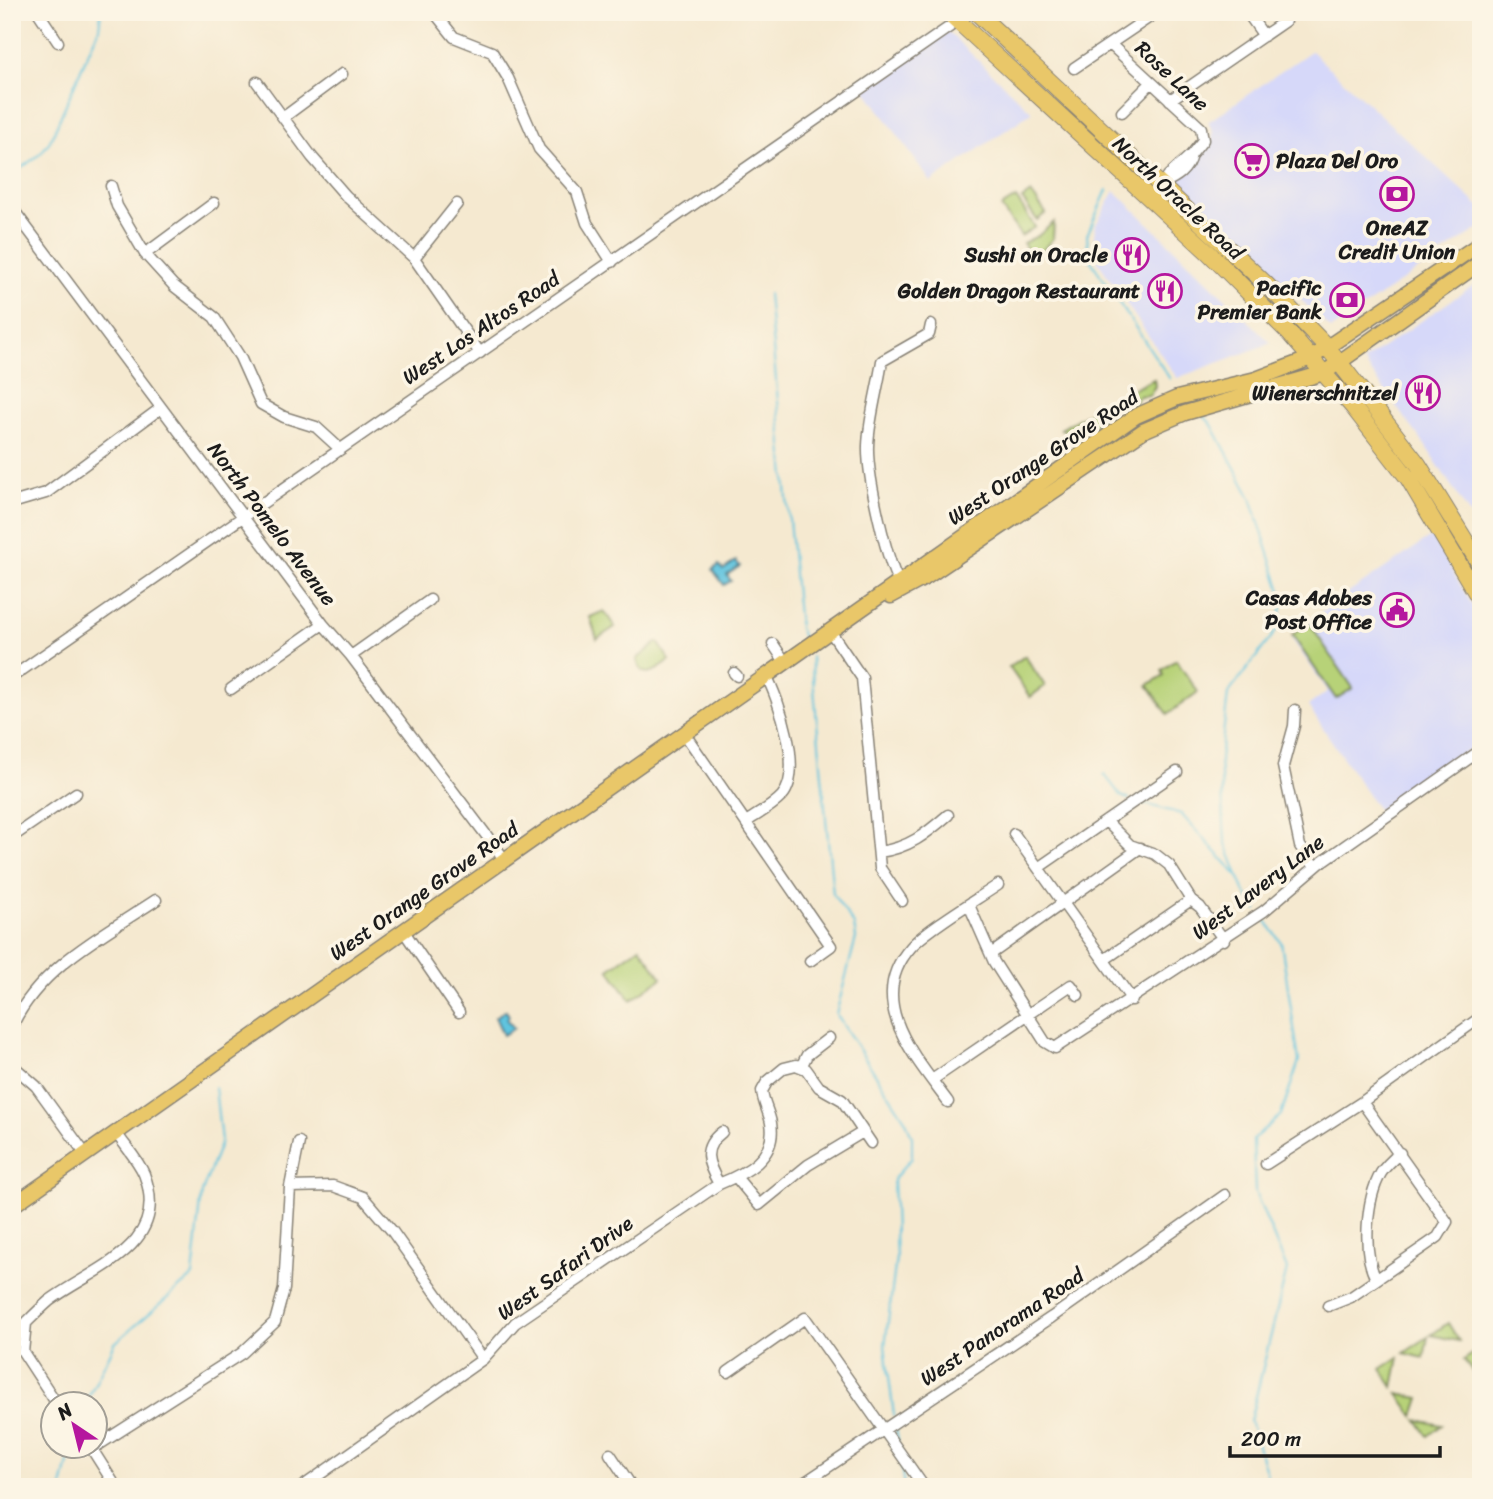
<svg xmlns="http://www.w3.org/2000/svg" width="1493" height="1499" font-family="Sriracha,sans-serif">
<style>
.built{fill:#d6d8f9}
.green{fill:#b7d278;stroke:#6a774a;stroke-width:2}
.water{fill:#61c4df;stroke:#3e707e;stroke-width:2}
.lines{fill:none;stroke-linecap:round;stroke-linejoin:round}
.stream{stroke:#61c4df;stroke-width:2}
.minor-casing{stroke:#888276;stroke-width:13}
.major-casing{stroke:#888276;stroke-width:17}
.highway-casing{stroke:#888276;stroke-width:18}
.minor{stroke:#fff;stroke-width:10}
.major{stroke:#e9c769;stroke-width:14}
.highway{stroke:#e9c769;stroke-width:16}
.labels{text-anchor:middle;stroke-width:7;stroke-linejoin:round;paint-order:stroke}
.street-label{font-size:21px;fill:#1c1c1c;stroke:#fcf5e5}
.poi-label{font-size:21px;font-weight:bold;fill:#1c1c1c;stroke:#fcf5e5;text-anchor:end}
</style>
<rect width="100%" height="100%" fill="#fcf5e5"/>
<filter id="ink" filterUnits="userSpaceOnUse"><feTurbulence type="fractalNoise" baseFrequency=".0143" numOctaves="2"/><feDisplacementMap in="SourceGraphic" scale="14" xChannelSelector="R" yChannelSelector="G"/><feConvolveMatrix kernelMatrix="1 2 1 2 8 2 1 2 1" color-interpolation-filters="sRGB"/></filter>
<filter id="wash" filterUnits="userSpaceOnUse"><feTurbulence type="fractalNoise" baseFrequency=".00686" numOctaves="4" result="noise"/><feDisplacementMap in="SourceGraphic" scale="28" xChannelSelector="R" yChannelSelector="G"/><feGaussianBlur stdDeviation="1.57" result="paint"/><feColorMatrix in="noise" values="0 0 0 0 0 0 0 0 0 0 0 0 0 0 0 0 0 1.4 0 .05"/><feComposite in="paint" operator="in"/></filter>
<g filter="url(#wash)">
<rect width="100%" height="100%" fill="#f5e9d0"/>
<!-- built -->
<path class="built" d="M943 27 1032 112 931 182 862 85Z
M1311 51 1481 208V227L1331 329 1177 180 1212 143 1213 132 1208 122Z
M1115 191 1228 301 1271 343 1177 378 1096 259 1093 248 1095 226Z
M1481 280V532L1425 445 1363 361Z
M1432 536 1481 620V741L1379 811 1308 706 1328 691 1292 639V635L1310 623 1309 620Z"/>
<!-- green -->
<path class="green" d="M1031 193 1046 213 1037 220 1022 199Z
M1016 198 1035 227 1021 236 1001 207Z
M1054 222 1053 238 1038 256H1032L1023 243 1038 236Z
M1154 379 1155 386 1150 395 1139 396 1133 405 1130 402 1129 391Z
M1104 404 1111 408 1114 415 1098 421 1088 433 1070 434 1061 429Z
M604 611 615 627 597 639 590 617Z
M1309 623 1353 688 1336 699 1292 635Z
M658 642 670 661C658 670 641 683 637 659Z
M1025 656 1045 686 1030 697 1009 667Z
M1176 660 1198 692 1168 714 1148 685 1164 675 1162 670Z
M640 947 662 978 631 1000 609 969Z
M1448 1323 1459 1341 1431 1335Z
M1428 1337 1424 1358 1404 1353Z
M1474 1353 1481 1357V1383L1464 1360Z
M1399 1357 1393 1387 1381 1369Z
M1398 1394 1420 1398 1414 1416Z
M1417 1420 1442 1425 1428 1436Z"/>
<!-- water -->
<path class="water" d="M736 561 740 566 727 575 731 581 724 585 713 570 719 565 723 570Z
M506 1010 509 1016 507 1020 514 1028 503 1035 495 1017Z"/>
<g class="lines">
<!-- stream -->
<path class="stream" d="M12 175 40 154 50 141 99 28 101 12
M1107 190 1087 235 1089 258 1170 379
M768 294 799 627 804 641
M1204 416 1212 425 1251 498 1283 597 1279 627 1228 694 1220 759 1225 841 1245 893 1257 910
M811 657 833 894 854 925 856 938 836 1014 906 1121 912 1137V1157L893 1180 896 1258 885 1346 894 1416
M1104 774 1121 796 1129 799
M1142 803 1181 814 1238 876
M1263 917 1281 942 1299 1061 1281 1115 1253 1139 1255 1192 1287 1269 1250 1421 1267 1474
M85 1404 115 1343 193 1276 202 1192 221 1141 215 1087
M896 1429 898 1441
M901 1464 904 1487
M62 1487 72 1446"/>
</g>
</g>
<g filter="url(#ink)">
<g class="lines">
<!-- minor casing -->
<g class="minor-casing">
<path id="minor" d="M38 12 58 42
M434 12 454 37 492 52 508 78 539 149 577 192 587 223 612 262
M1247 12 1264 36
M1110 44 1201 128 1203 140 1191 155
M1074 68 1157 12
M257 82 312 157 346 196 414 258 480 353
M1170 100 1285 21
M1122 112 1151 83
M284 117 342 74
M111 186 117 206 145 254 174 286 214 317 240 357 261 404 284 417 316 427 339 448
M1156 187C1171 179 1187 174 1191 155L1168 176V180
M12 208 323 624 351 656 505 860
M145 254 214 203
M414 258 457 204
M12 503 46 493 161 408
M902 588C887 566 867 475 868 446 869 418 878 388 882 361L929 334 931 325
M830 631 862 678 880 868 902 901
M773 644 785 662
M351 656 430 600
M734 673 737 676
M12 677 971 12
M231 689 323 624
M1295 710 1294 726 1283 766 1300 846 1315 867
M684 733 831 946 810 961
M1106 821 1130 845 1155 854 1169 865 1191 900 1200 907 1224 940
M746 822C758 814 773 806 782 796 804 771 779 700 766 675
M1014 834 1132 1000
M12 837 76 793
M879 852C909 848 926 834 948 815
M1038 868 1177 772
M969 905 994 962 1045 1042 1055 1048 1264 911 1319 864 1481 750
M405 933 459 1012
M991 954 1140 848
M1104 960 1191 900
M12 1026C41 966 103 935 156 900
M12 1065 36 1086 86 1155
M801 1067 807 1055 829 1038
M932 1080 1071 985 1078 995
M948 1102C914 1056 864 1000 911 947 927 929 976 900 998 885
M1266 1164 1362 1102 1481 1017
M736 1177 759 1205 808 1165 863 1132
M719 1184C707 1163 701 1148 722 1132
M290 1187 333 1186 363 1197 392 1231 483 1359
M1376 1279C1362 1253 1366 1199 1381 1173 1386 1165 1393 1159 1400 1153
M1328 1306 1351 1297 1438 1237 1447 1222 1362 1102
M728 1372 805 1318 924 1487
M57 1404 23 1352 26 1323C33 1316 41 1308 49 1301 93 1268 172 1246 144 1174 138 1160 125 1146 117 1134
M90 1446 116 1487
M92 1449 242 1353 275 1322 284 1289 290 1187 299 1142
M610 1454 632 1487
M302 1487 483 1359 515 1323 719 1184C746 1173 777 1158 771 1123 769 1112 763 1103 762 1091L767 1082 784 1068 796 1065 806 1069 819 1087 842 1100 871 1143
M798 1487 1052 1317 1225 1195"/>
</g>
<!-- major casing -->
<g class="major-casing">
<path id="major" d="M891 596 928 576 1143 431 1185 413 1324 373 1481 262
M12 1206 1136 416 1177 398 1256 379 1311 358 1481 243"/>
</g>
<!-- highway casing -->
<g class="highway-casing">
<path id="highway" d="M948 12 1208 252 1289 333 1353 407 1408 478 1481 601
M976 12 1266 284 1328 348 1418 464 1481 566"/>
</g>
<!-- minor -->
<use href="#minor" class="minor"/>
<!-- major -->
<use href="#major" class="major"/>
<!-- highway -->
<use href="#highway" class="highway"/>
</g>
</g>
<!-- icons -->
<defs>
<g id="supermarket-ring" transform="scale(1.75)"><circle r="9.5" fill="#fcf5e5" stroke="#b5179e" stroke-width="1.5"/><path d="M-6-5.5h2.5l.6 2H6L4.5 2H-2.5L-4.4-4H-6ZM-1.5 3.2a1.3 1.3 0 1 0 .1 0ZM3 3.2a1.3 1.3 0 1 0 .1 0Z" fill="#b5179e"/></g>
<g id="bank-ring" transform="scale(1.75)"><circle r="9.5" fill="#fcf5e5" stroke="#b5179e" stroke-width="1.5"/><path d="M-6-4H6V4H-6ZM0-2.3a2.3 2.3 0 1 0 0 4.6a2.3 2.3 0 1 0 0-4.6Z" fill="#b5179e"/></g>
<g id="restaurant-ring" transform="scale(1.75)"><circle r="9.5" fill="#fcf5e5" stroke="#b5179e" stroke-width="1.5"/><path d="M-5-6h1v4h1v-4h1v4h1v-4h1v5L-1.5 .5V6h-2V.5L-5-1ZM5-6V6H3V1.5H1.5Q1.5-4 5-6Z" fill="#b5179e"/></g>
<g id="civic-ring" transform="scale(1.75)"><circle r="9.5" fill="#fcf5e5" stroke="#b5179e" stroke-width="1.5"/><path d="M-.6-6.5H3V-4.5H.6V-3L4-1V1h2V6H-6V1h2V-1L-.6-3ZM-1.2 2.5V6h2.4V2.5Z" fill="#b5179e"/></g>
</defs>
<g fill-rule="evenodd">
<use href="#supermarket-ring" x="1252" y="161"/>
<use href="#bank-ring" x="1397" y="194"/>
<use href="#restaurant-ring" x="1132" y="255"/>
<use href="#restaurant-ring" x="1165" y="291"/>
<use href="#bank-ring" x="1347" y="300"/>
<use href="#restaurant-ring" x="1423" y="393"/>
<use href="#civic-ring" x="1397" y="610"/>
</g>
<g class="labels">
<!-- street labels -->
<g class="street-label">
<text transform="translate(1172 76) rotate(43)" y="7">Rose Lane</text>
<text transform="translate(1178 198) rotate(43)" y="7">North Oracle Road</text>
<text transform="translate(481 328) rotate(-34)" y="7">West Los Altos Road</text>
<text transform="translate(1043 457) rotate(-34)" y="7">West Orange Grove Road</text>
<text transform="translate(272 524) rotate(53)" y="7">North Pomelo Avenue</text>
<text transform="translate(1258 887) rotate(-37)" y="7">West Lavery Lane</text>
<text transform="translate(424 891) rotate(-35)" y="7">West Orange Grove Road</text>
<text transform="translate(565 1268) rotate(-36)" y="7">West Safari Drive</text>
<text transform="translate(1002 1327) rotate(-34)" y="7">West Panorama Road</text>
</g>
<!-- poi labels -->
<g class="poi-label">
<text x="1276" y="168" text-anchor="start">Plaza Del Oro</text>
<text x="1397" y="235" text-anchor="middle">OneAZ<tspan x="1397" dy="24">Credit Union</tspan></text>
<text x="1108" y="262">Sushi on Oracle</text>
<text x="1322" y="295">Pacific<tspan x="1322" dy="24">Premier Bank</tspan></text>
<text x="1140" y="298">Golden Dragon Restaurant</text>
<text x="1398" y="400">Wienerschnitzel</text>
<text x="1372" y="605">Casas Adobes<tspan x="1372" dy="24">Post Office</tspan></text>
</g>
</g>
<!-- margin -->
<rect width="1493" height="1499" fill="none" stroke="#fcf5e5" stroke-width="42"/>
<!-- north arrow -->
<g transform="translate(74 1425) rotate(325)"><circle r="33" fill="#fcf5e5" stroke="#a29e95" stroke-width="2"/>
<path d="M0-5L12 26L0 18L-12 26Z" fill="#b5179e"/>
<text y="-10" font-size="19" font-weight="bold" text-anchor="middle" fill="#1c1c1c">N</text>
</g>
<!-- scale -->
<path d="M1230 1446v10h210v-10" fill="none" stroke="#1c1c1c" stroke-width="3.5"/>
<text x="1241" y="1446" font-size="21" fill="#1c1c1c" stroke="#fcf5e5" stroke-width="5" paint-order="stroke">200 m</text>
</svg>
